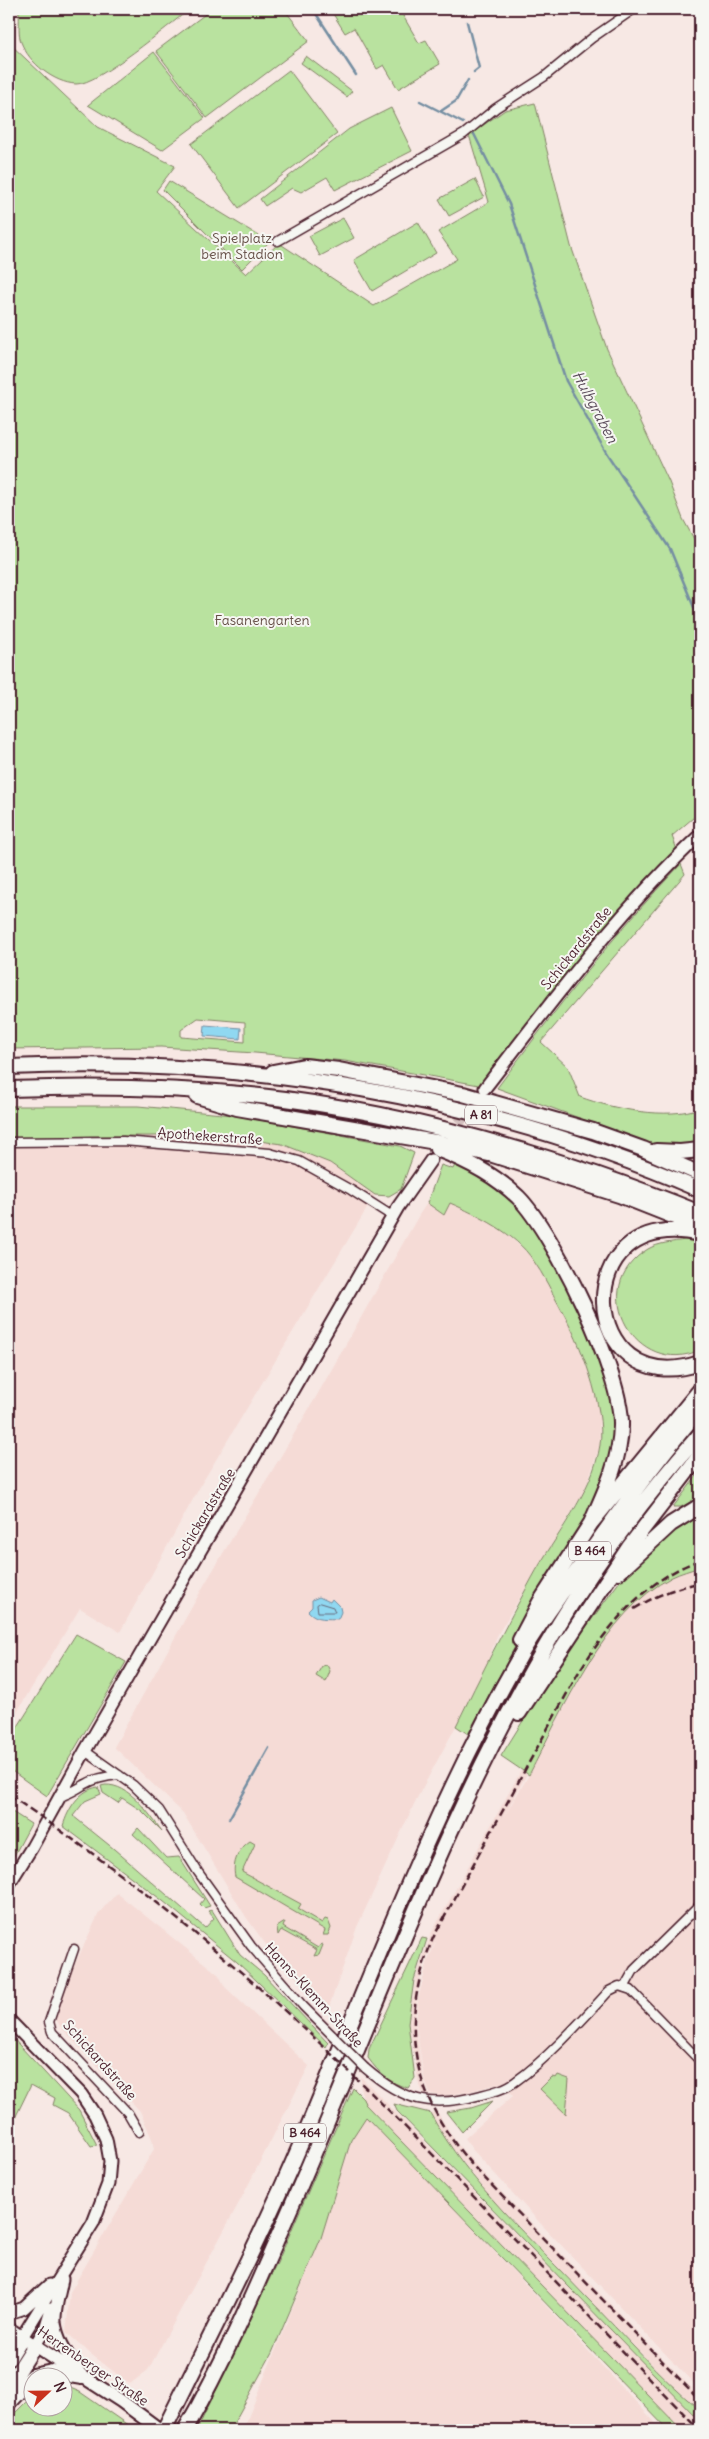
<svg xmlns="http://www.w3.org/2000/svg" width="709" height="2439" font-family="Delius,sans-serif">
<style>
.built{fill:#f5dbd6;fill-rule:evenodd}
.green{fill:#b9e29f;stroke:#828065;fill-rule:evenodd}
.water{fill:#90d8f1;stroke:#748ea2}
.lines{fill:none;stroke-linecap:round;stroke-linejoin:round}
.shore{stroke:#66697a;stroke-width:1}
.stream{stroke:#748ea2;stroke-width:2.5}
.secondary-tunnel{stroke:#d4c0bf;stroke-width:11;stroke-dasharray:11 5.5;stroke-linecap:butt}
.street-casing{stroke:#4a1f2b;stroke-width:11}
.secondary-casing{stroke:#4a1f2b;stroke-width:15}
.primary-casing{stroke:#4a1f2b;stroke-width:16}
.highway-casing{stroke:#4a1f2b;stroke-width:18}
.street{stroke:#f6f6f2;stroke-width:8}
.secondary{stroke:#f6f6f2;stroke-width:11}
.primary{stroke:#f6f6f2;stroke-width:12}
.highway{stroke:#f6f6f2;stroke-width:14}
.rail{stroke:#4a1f2b;stroke-width:2.5;stroke-dasharray:8 4;stroke-linecap:butt}
.street-bridge-casing{stroke:#4a1f2b;stroke-width:11;stroke-linecap:butt}
.street-bridge{stroke:#f6f6f2;stroke-width:8}
.labels{text-anchor:middle;stroke-width:4;stroke-linejoin:round;paint-order:stroke}
.shield{fill:#f6f6f2;stroke:#7e6067;stroke-width:1}
.shield-label{font-size:12px;font-weight:bold;fill:#4a1f2b}
.park-label{font-size:14px;fill:#665048;stroke:#f6f6f2}
.street-label{font-size:14px;fill:#4a1f2b;stroke:#f6f6f2}
.water-label{font-size:15px;font-style:italic;fill:#5c4d5c;stroke:#f6f6f2}
</style>
<rect width="100%" height="100%" fill="#f7e8e4"/>
<filter id="ink" filterUnits="userSpaceOnUse"><feTurbulence type="fractalNoise" baseFrequency=".02" numOctaves="2"/><feDisplacementMap in="SourceGraphic" scale="10" xChannelSelector="R" yChannelSelector="G"/><feConvolveMatrix kernelMatrix="1 2 1 2 8 2 1 2 1" color-interpolation-filters="sRGB"/></filter>
<g filter="url(#ink)">
<!-- built -->
<path class="built" d="M91 1136H220L283 1144 330 1163 375 1195 202 1483 120 1632 80 1608 9 1725V1139Z
M450 1202 498 1226 533 1258 567 1318 585 1362 599 1403 600 1445 585 1490 498 1634 490 1656 456 1726 416 1800 357 1927 329 2007 277 1960 246 1917 183 1813 114 1747 203 1587 316 1397 419 1215 427 1203 444 1215Z
M700 1567V2390L541 2224 472 2149 465 2138 513 2096 501 2083 468 2092 441 2096 430 2094 424 2078 416 2025 418 1999 428 1960 437 1940 427 1958 421 1976 417 1997 415 2023 423 2077 429 2095H424L418 2081 409 2023 416 1977 431 1934 571 1680 626 1606 671 1576 654 1587 672 1577ZM593 1652 529 1775 503 1818Z
M117 1893 219 1975 225 1987 309 2066 241 2199 148 2370 130 2384 92 2355 66 2332 70 2292 154 2149 152 2139 140 2111 60 2026 56 2019 69 1977 99 1913Z
M361 2077 700 2421V2430H682L365 2104 361 2091Z
M437 2112 458 2145 481 2171 700 2397V2410L667 2380 493 2200 444 2138 430 2113Z
M366 2116 567 2328 662 2430H243L321 2238 351 2140Z"/>
<!-- green -->
<path class="green" d="M18 9H190C170 24 98 85 76 84 54 83 29 63 21 42 17 32 21 15 18 9Z
M212 9H284L309 41 207 118 156 51Z
M330 9H399L419 43 426 40 440 64 398 89 384 65 377 69 354 28 345 33Z
M9 43 98 127 175 166 156 191 246 274 279 243 374 306 457 259 438 232 489 202 469 135 505 110 535 103 571 246 607 349 669 482 683 519 700 550V812L672 836 677 850 599 937 479 1085 345 1061 255 1053 161 1047 9 1049ZM198 1018 245 1022V1042L181 1037V1030Z
M154 52 205 118 162 150 88 105Z
M306 56 352 91 347 97 301 63Z
M289 70 337 134 239 208 191 144Z
M391 108 412 151 335 190 327 177 301 192 292 188 265 206 260 199 349 129Z
M475 179 484 197 449 216 439 199Z
M169 181 269 242 242 269 163 190Z
M343 218 354 238 320 256 309 236Z
M418 222 436 253 372 291 354 260Z
M681 864 685 874 541 1042 568 1067 580 1097C613 1109 667 1120 700 1108V1146L657 1145 634 1138 497 1088C555 1010 614 934 681 864Z
M9 1106H138L233 1115 400 1146 414 1153 401 1189 389 1196 375 1195 330 1163 282 1144 220 1136H91L9 1139Z
M457 1161 499 1184 543 1233 603 1360 618 1423 603 1490 559 1565 468 1734 456 1726C480 1676 505 1627 532 1578 554 1537 593 1492 600 1445 606 1408 580 1341 561 1309 552 1293 544 1275 533 1260 516 1234 478 1215 450 1203L444 1215 427 1203 441 1165 453 1169Z
M685 1240 700 1243V1350C637 1379 583 1288 648 1249 658 1243 673 1242 685 1240Z
M700 1472V1497L681 1507H673Z
M700 1511V1567C691 1570 680 1573 672 1577 604 1612 563 1710 529 1775L501 1756 554 1671 625 1574 657 1542Z
M76 1634 126 1662 47 1796 9 1769V1729L17 1728Z
M327 1665 330 1671 326 1682 316 1676 322 1666Z
M105 1785C130 1784 148 1813 162 1831L142 1811 122 1798 118 1803 103 1793 101 1786Z
M98 1787 101 1794 85 1801 73 1816 114 1849 205 1928 214 1918 208 1911 212 1910 240 1955 264 1975 328 2043 326 2047 237 1962 163 1901 63 1826C68 1809 79 1790 98 1787Z
M9 1810 31 1824 9 1865Z
M138 1828 166 1858 179 1857 210 1906 204 1908 200 1904 204 1899 133 1834Z
M250 1841 255 1844 242 1872 301 1904 298 1909 322 1923 325 1919 328 1920 331 1928 328 1935H323L325 1930 235 1877C232 1863 238 1849 250 1841Z
M285 1922 283 1927 318 1948 321 1944 323 1945 319 1955 314 1956 317 1950 281 1930 278 1935 277 1927Z
M422 1938 427 1939 414 1980 408 2023 415 2078 408 2088C389 2083 379 2073 368 2058L369 2049Z
M9 2034 79 2110 97 2145 91 2146 68 2113 53 2105 55 2098 31 2085 15 2118 9 2150Z
M558 2075 569 2079 566 2114 540 2089 552 2077 556 2078Z
M353 2088 363 2098 365 2104 682 2430H668L366 2117 351 2140 321 2238 272 2353 230 2430H197L278 2261Z
M493 2101 462 2132 446 2112 471 2108Z
M394 2104 430 2113C469 2184 531 2239 587 2298 624 2335 659 2377 700 2410V2421L397 2111Z
M63 2385 80 2392 135 2430H9V2419L32 2396V2406H62Z"/>
<!-- water -->
<path class="water" d="M205 1025 241 1028 240 1039 204 1036Z
M319 1597 330 1602 332 1599 340 1607 341 1612 338 1619C328 1618 317 1621 308 1611L312 1607V1600Z"/>
<g class="lines">
<!-- shore -->
<path class="shore" d="M320 1603 333 1607 335 1612H318L317 1605Z"/>
<!-- stream -->
<path class="stream" d="M313 9 356 75
M464 9 465 12
M467 22 479 68 474 72
M420 101 463 123
M441 111 456 101 468 80
M474 134 509 204 566 381 607 454 670 549 700 622
M229 1819 269 1748"/>
<!-- secondary-tunnel -->
<path class="secondary-tunnel" d="M449 1136 482 1093"/>
<!-- street casing -->
<g class="street-casing">
<path id="street" d="M278 241 464 134 496 108 544 77 592 38 634 9
M9 1142 123 1141 270 1153 299 1161 351 1190 392 1216
M85 1751 133 1785 159 1810 198 1872 251 1946 303 2006 333 2036
M59 1797C70 1794 75 1790 84 1785 95 1778 107 1776 119 1775
M74 1949 49 2022 52 2032 128 2113 139 2132
M625 1986 634 1970 700 1905
M365 2068C403 2101 431 2109 481 2095 493 2092 506 2089 516 2081 547 2059 582 2020 609 1991L619 1986 631 1990 700 2061"/>
</g>
<!-- secondary casing -->
<g class="secondary-casing">
<path id="secondary" d="M485 1088C553 1000 619 911 700 835
M9 1884 32 1847 85 1751 398 1207 431 1160
M9 2020 81 2094 95 2115 106 2139 110 2161 108 2184 93 2223 22 2337
M62 2279C60 2292 54 2309 55 2322 57 2342 71 2359 81 2375
M9 2313 24 2308 49 2285
M35 2345 45 2329 51 2309"/>
</g>
<!-- primary casing -->
<g class="primary-casing">
<path id="primary" d="M9 2329 121 2401 160 2430"/>
</g>
<!-- highway casing -->
<g class="highway-casing">
<path id="highway" d="M9 1067C244 1056 484 1096 700 1190
M273 1072 304 1066 339 1070 463 1094 593 1131 643 1149 700 1174
M9 1089C90 1086 170 1087 251 1095 405 1111 556 1155 700 1213
M197 1096 237 1108 441 1143 493 1155 619 1195 700 1227
M437 1149C466 1160 495 1175 518 1197 554 1233 623 1375 621 1426 620 1461 605 1491 591 1523
M656 1151 680 1152 700 1150
M700 1234C566 1204 578 1404 700 1363
M619 1572 671 1524 700 1506
M520 1640 540 1602 591 1523 700 1390
M519 1713 629 1547 700 1455
M9 2358 22 2337
M33 2376 52 2372 82 2377
M9 2386 35 2345
M9 2402 32 2377
M164 2430C211 2334 260 2240 302 2141 370 1979 431 1812 519 1658 531 1636 546 1616 560 1595 605 1531 649 1468 700 1409
M185 2430C227 2357 260 2278 294 2200 378 2007 449 1805 559 1624 598 1559 650 1491 700 1434"/>
</g>
<!-- street -->
<use href="#street" class="street"/>
<!-- secondary -->
<use href="#secondary" class="secondary"/>
<!-- primary -->
<use href="#primary" class="primary"/>
<!-- highway -->
<use href="#highway" class="highway"/>
<!-- rail -->
<path class="rail" d="M700 1560C646 1578 606 1628 577 1675L433 1938C398 2025 411 2094 472 2165L700 2400
M634 1609C655 1596 676 1587 700 1583
M9 1795C121 1870 228 1956 326 2049 454 2172 575 2304 700 2430"/>
<!-- street-bridge casing -->
<g class="street-bridge-casing">
<path id="street-bridge" d="M333 2036 365 2068"/>
</g>
<!-- street-bridge -->
<use href="#street-bridge" class="street-bridge"/>
</g>
</g>
<g class="labels">
<!-- shield labels -->
<g class="shield">
<rect x="465" y="1105.5" width="32" height="19" rx="4"/>
<rect x="569" y="1541.5" width="42" height="19" rx="4"/>
<rect x="284" y="2123.5" width="42" height="19" rx="4"/>
</g>
<g class="shield-label">
<text x="481" y="1119">A 81</text>
<text x="590" y="1555">B 464</text>
<text x="305" y="2137">B 464</text>
</g>
<!-- park labels -->
<g class="park-label">
<text x="242" y="243">Spielplatz<tspan x="242" dy="16">beim Stadion</tspan></text>
<text x="262" y="625">Fasanengarten</text>
</g>
<!-- street labels -->
<g class="street-label">
<text transform="translate(576 948) rotate(-51)" y="5">Schickardstraße</text>
<text transform="translate(210 1136) rotate(4)" y="5">Apothekerstraße</text>
<text transform="translate(205 1513) rotate(-59)" y="5">Schickardstraße</text>
<text transform="translate(314 1995) rotate(47)" y="5">Hanns-Klemm-Straße</text>
<text transform="translate(100 2060) rotate(48)" y="5">Schickardstraße</text>
<text transform="translate(93 2366) rotate(34)" y="5">Herrenberger Straße</text>
</g>
<!-- water labels -->
<g class="water-label">
<text transform="translate(595 407) rotate(62)" y="5">Hulbgraben</text>
</g>
</g>
<!-- margin -->
<rect width="709" height="2439" fill="none" stroke="#f6f6f2" stroke-width="30"/>
<rect x="15" y="15" width="679" height="2409" fill="none" stroke="#4a1f2b" stroke-width="2" filter="url(#ink)"/>
<!-- north arrow -->
<g transform="translate(48 2392) rotate(68)"><circle r="24" fill="#f6f6f2" stroke="#b1a0a2"/>
<path d="M0-4L9 19L0 12L-9 19Z" fill="#c8321e"/>
<text y="-8" font-size="14" font-weight="bold" text-anchor="middle" fill="#4a1f2b">N</text>
</g>
</svg>
